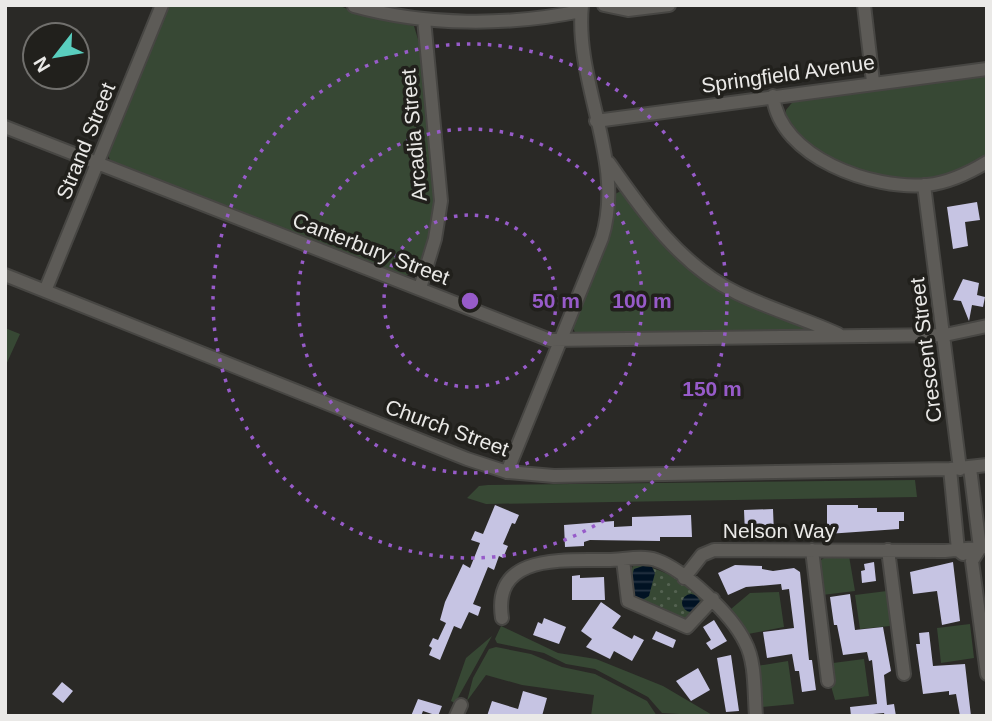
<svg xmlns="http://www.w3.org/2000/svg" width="992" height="721" font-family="Arial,sans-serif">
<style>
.grass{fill:#374834}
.park{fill:url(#park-dots)}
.water{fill:url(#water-rules)}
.building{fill:#c6c4e3}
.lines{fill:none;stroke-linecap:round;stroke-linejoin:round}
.minor-casing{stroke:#474643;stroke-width:16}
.minor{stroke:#5d5b57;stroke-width:12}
.ring{fill:none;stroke:#975bc9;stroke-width:3.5;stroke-dasharray:3.5 7}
.labels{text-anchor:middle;stroke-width:7;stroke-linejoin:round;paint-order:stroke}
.street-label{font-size:21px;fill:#eae9e7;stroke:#21201c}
.centre{fill:#975bc9;stroke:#21201c;stroke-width:3.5}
.ring-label{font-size:21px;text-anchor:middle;font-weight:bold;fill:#975bc9;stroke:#21201c;stroke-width:7;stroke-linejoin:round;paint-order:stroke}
</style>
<defs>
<pattern id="park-dots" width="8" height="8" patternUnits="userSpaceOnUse" patternTransform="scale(1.75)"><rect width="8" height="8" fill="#374834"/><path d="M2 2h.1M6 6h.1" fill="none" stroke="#546251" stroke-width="1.8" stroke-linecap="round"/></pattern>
<pattern id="water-rules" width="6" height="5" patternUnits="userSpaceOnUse" patternTransform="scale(1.75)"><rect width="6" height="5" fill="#011223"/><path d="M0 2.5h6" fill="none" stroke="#263443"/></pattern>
</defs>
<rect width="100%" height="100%" fill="#2a2926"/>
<!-- grass -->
<path class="grass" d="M168 5H338L359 14 414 26 420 46C427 102 451 224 418 271L403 277 110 160 107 152Z
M987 74V157C968 166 946 177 926 180 892 184 781 154 786 110L795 99Z
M621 191 671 250 810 331 576 335 572 325 612 214 615 194Z
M5 328 20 334 5 367Z
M915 480 917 497 486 504 467 498 479 486 488 485Z
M827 556H849L855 591 822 595 818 562Z
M887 591 890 626 860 629 855 595Z
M779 592 784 627 748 634 731 609 750 593Z
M970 624 974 658 941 663 937 628Z
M501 626 558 653 596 659 663 686 714 716 662 713 648 697 595 669 566 664 544 653 497 643 495 639Z
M492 636 455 703 451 701 466 658Z
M496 647 531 654 562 667 595 674 647 701 657 716H591L594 695 522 685 486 675 467 701 473 678 489 649Z
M864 659 869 696 835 700 831 686 835 685 833 663Z
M788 661 794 704 761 707 757 666Z"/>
<!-- park -->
<path class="park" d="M634 565C654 565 695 583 701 602L689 622 632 600 628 574Z"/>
<!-- water -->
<path class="water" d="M643 566 652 567 655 573 649 596 641 601 632 595 631 579 634 569Z
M682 603a9 9 0 1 1 18 0a9 9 0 1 1-18 0Z"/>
<!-- building -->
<path class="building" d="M977 202 980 220 965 222 968 246 953 249 947 207Z
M963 279 979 283 977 295 985 297 983 307 972 305 969 321 961 301 953 300Z
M495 505 519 515 515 524 512 523 503 544 508 546 503 558 499 556 494 570 488 567 473 604 481 607 478 616 469 612 461 629 454 626 440 660 429 655 432 648 429 646 433 638 438 640 446 623 440 620 445 602 463 564 470 568 480 543 471 540 475 531 483 534Z
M827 505H858V508H877V512H904V521H899V529L827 534Z
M773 509 774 534H745L744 510Z
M691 515 692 537H660V541L590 540 584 542V546L565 547 564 525 614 521V527L632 526V517Z
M874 562 876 581 862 583 861 571 865 570 864 564Z
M953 562 960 621 942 625 937 591 913 594 910 572Z
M735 565 762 566V569L773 571 794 568 800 572 809 660H812L816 690 802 692 799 671H795L792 654 767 658 763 632 794 628 789 589 782 590 781 584 746 587 728 595 718 573Z
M580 575V578L604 577 605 600H572V576Z
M850 594 855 630 883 627 891 671 884 675 887 705 894 704 896 716H885L884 713 851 716 850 707 877 704 872 660 869 661 867 652 843 655 837 625H834L830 597Z
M601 602 621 616 612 628 632 639 634 635 644 640 632 661 614 651 610 659 586 647 592 639 581 631Z
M544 618 566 627 559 644 533 635 538 622 542 624Z
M714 620 727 641 711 650 706 643 711 640 703 627Z
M656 631 676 640 673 648 652 639Z
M929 632 933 666 965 664 971 716H960L956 694 949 695V691L923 694 916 644H920L919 633Z
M731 655 739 711 726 712 717 658Z
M698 668 710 690 691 701 676 681Z
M62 682 73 691 63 703 52 694Z
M523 691 547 698 542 716H487L492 701 518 709Z
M418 699 442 706 438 716 423 711 421 716H411Z"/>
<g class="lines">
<!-- minor casing -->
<g class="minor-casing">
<path id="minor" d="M604 5 628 10 669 5
M864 5 873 82
M354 6C426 26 508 26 581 11
M773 96C780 158 873 190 927 185 947 183 969 173 987 162
M596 121 987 69
M5 127 550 340 945 335 987 326
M609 163C644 213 681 266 737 293 770 309 805 319 838 334
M924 185 960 469
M5 275 467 459 507 472 554 476 950 469 987 465
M420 288 435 239 441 201 424 19
M45 291 162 5
M970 468 980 548 972 561 987 674
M950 469 958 550 963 554
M507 472 602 238C626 160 574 84 582 5
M812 550 828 681
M888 550 904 674
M623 560 628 601 687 627 713 599
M684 578 702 555 714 550 945 551 987 547
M502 618C492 552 566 561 608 560 622 560 643 555 656 560 685 570 732 615 745 642 756 662 754 693 756 716
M456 716 461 705"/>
</g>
<!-- minor -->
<use href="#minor" class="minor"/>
</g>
<!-- distance rings -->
<g class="ring">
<circle cx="470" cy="301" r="86"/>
<circle cx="470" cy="301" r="172"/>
<circle cx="470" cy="301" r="257"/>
</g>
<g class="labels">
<!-- street labels -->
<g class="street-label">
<text transform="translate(788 74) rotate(-8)" y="7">Springfield Avenue</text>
<text transform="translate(414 135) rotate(-95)" y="7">Arcadia Street</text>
<text transform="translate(86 141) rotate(-68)" y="7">Strand Street</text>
<text transform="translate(371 249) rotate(21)" y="7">Canterbury Street</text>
<text transform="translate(926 350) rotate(-97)" y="7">Crescent Street</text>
<text transform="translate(447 428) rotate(20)" y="7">Church Street</text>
<text x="779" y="538">Nelson Way</text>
</g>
</g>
<circle cx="470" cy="301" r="10" class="centre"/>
<g class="ring-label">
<text x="556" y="308">50 m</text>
<text x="642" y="308">100 m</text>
<text x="712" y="396">150 m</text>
</g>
<!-- border -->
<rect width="992" height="721" fill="none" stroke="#eae9e7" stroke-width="14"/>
<!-- north arrow -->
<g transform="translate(56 56) rotate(239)"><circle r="33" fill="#21201c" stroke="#71706d" stroke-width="2"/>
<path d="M0-5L12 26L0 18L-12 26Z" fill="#59cebe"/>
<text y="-10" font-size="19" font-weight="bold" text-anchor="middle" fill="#eae9e7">N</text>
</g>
</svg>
